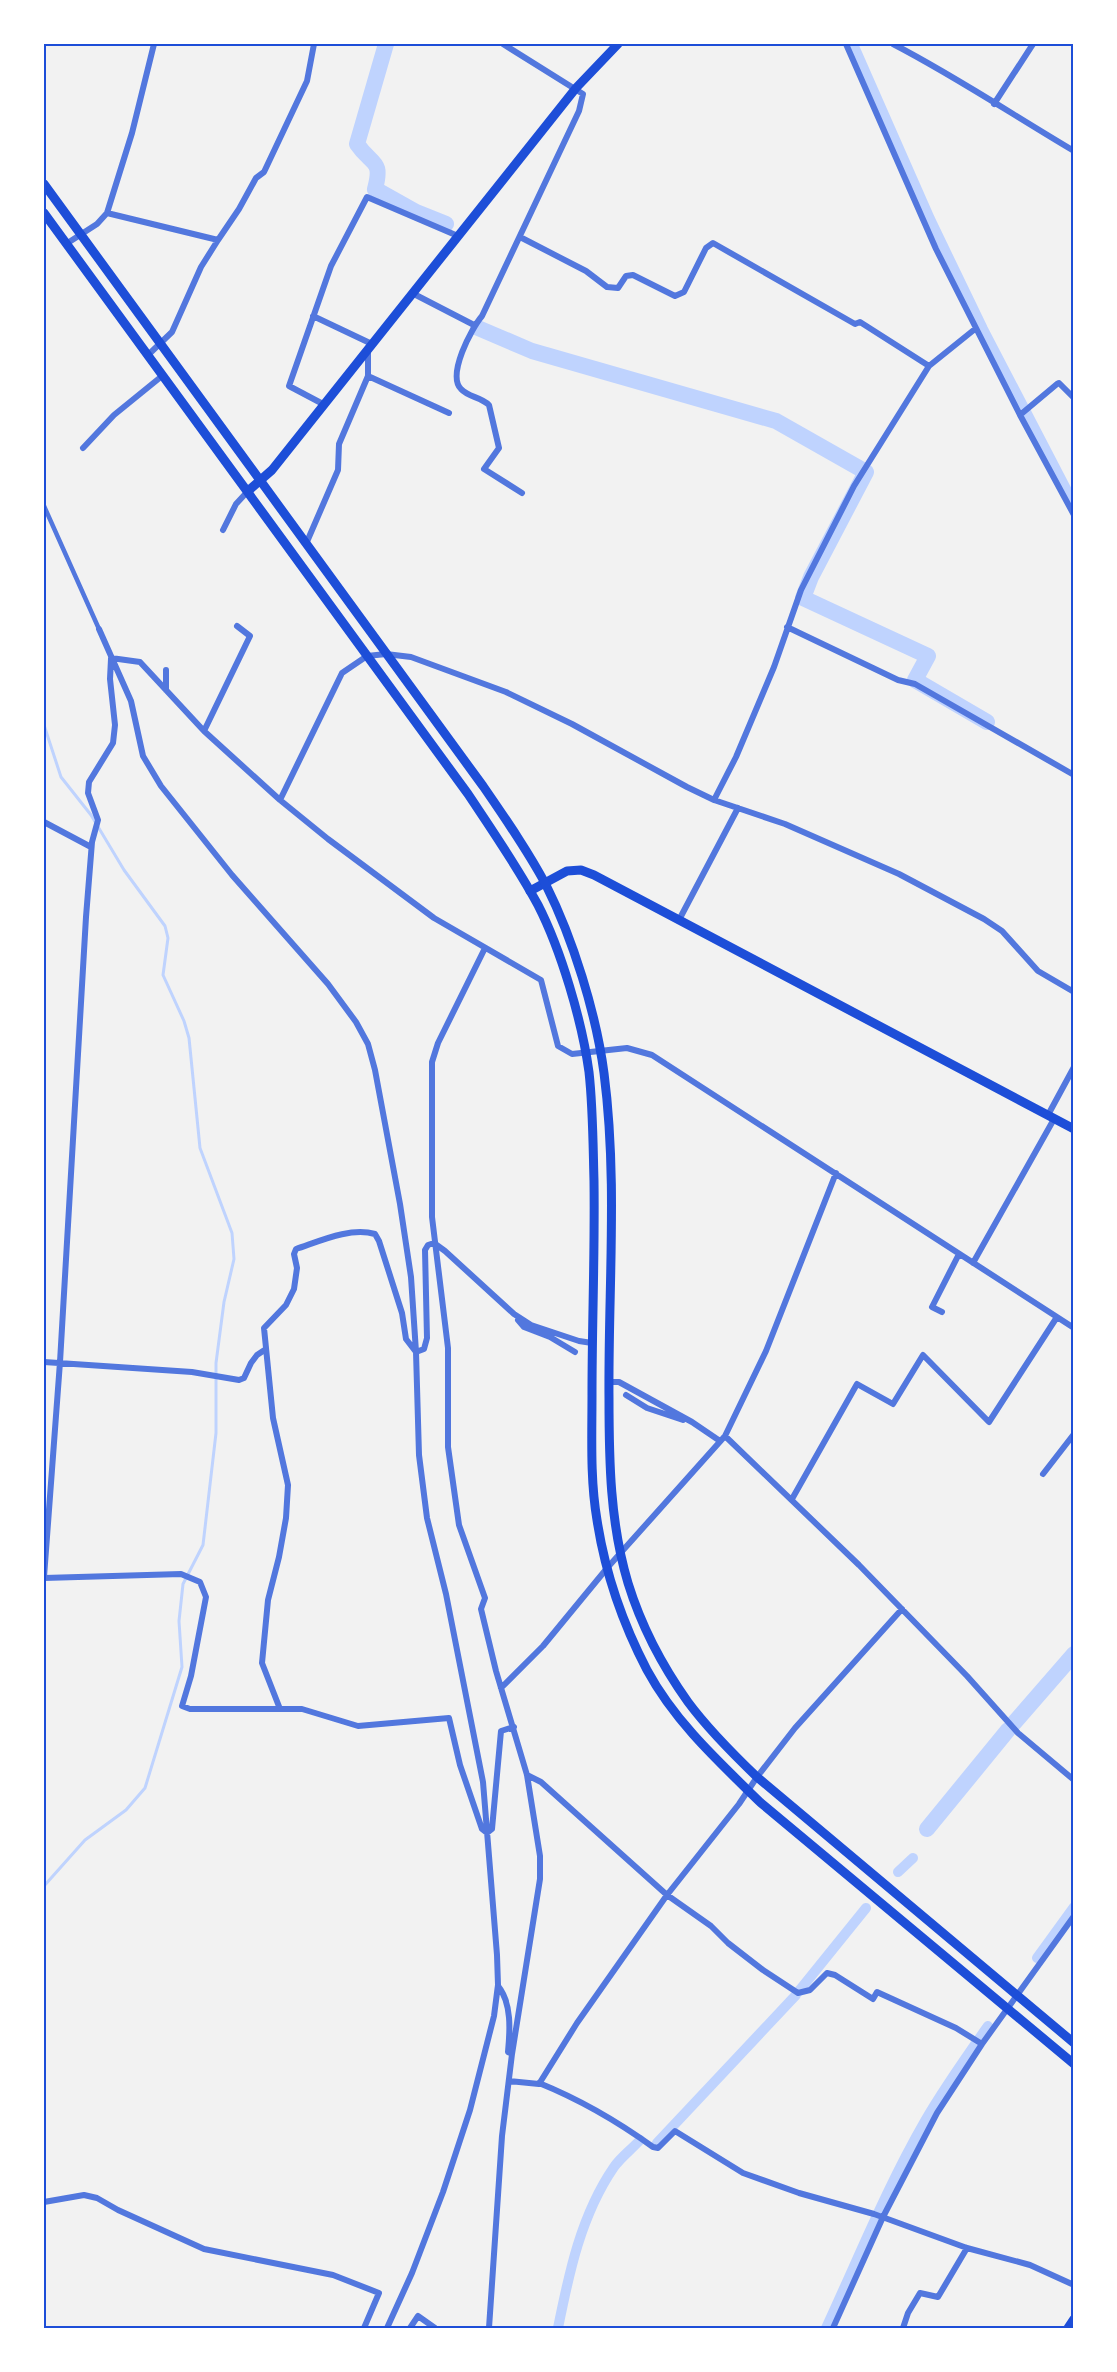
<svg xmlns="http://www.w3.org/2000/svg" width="1117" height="2372" font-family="Raleway,sans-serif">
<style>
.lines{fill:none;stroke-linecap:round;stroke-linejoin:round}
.stream{stroke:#bfd3fe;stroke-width:3}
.canal{stroke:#bfd3fe;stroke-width:10}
.river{stroke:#bfd3fe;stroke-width:16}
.pedestrian{stroke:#5277de;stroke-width:4.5}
.minor{stroke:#5277de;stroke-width:6}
.primary{stroke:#1d4ed8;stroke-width:9}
.trunk{stroke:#1d4ed8;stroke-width:9}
.neatline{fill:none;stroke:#1d4ed8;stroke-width:2}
</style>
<rect width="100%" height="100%" fill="#f2f2f2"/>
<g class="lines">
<!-- stream -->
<path class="stream" d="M44 725 61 777 91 815 124 870 165 926 168 938 163 975 184 1021 189 1038 200 1148 232 1233 234 1259 224 1302 216 1363V1433L203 1545 183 1584 179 1621 182 1667 145 1788 126 1810 85 1840 44 1886"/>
<!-- canal -->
<path class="canal" d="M853 44 930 219 983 329 1074 504
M898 1872 913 1858
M1037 1958 1074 1907
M799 1991 866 1908
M657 2143 796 1995
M558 2328C569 2273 581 2215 614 2167 621 2157 632 2149 640 2140
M826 2328C858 2259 887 2187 925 2121 944 2088 966 2057 988 2026"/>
<!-- river -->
<path class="river" d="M386 44 357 144C372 166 383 159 375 189L416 212 446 224
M478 328 532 351 776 421 866 472 811 577 803 598 928 656 915 680 987 722
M1014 1723 1074 1654
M927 1829 1008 1730"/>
<!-- pedestrian -->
<path class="pedestrian" d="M44 506 99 629"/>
<!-- minor -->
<path class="minor" d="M503 44 583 94 579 111 482 316C471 329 447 375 461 389 468 397 481 397 489 405L499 448 484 469 522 493
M846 44 936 249 1020 415 1074 515
M893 44C955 76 1013 115 1074 151
M994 104 1033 44
M107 213 218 240 201 267 172 332 147 356
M520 237 586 271 607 287 618 288 626 276 633 275 675 296 684 292 706 248 713 243 855 324 860 322 929 366
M218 240 239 209 256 178 264 172 307 81 314 44
M66 244 97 224 107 213 132 133 154 44
M412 293 474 325
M313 316 372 344
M368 376 449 413
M323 404 289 386 331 266 367 197 458 236
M1020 415 1057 384 1059 383 1074 398
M83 448 114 415 162 376
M223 530 236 504 248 491
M306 544 338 470 339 444 368 376V350
M787 627 898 680 915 684 1074 775
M99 629 131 701 143 756 161 786 232 875 328 984 356 1022 368 1044 375 1070 400 1204 411 1277 416 1352 419 1455 427 1518 446 1594 483 1782 497 1955 498 1985 494 2016 470 2110 443 2192 412 2273 387 2328
M111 658 140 662 204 731 280 800 328 839 434 918 541 980 558 1046 572 1054 627 1048 652 1055 1074 1328
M166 670V690
M204 731 250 636 237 626
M280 800 342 673 367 656 386 654 411 657 506 692 572 724 687 787 714 800 785 824 899 874 984 919 1002 931 1038 971 1074 992
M714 800 736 757 774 667 801 590 854 486 929 366 975 329
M44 822 91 847
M679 920 738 808
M485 948 438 1043 432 1062V1217L448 1348V1447L459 1525 485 1598 481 1609 496 1671 527 1775 540 1856V1879L512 2054
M1048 1115 1074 1067
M973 1263 1054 1119
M942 1312 932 1307 959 1254
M518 1320 524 1327 550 1337 575 1352
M44 1362 192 1372 239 1380 244 1378 251 1363 257 1355 266 1349
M609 1382H619L692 1422 720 1441
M626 1395 647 1408 683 1420
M725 1436 859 1565 967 1676 1018 1733 1074 1780
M1043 1474 1074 1434
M792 1499 857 1384 893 1404 923 1355 989 1422 1057 1317
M44 1577 60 1362 86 917 92 842 98 820 88 793 89 782 113 743 115 725 110 679 111 659
M44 1578 181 1574 200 1582 206 1597 191 1676 182 1706 190 1709H302L358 1726 449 1718 460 1765 482 1829 487 1833 492 1829 501 1731 514 1727
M501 1688 543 1646 608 1567 725 1436 766 1351 836 1173
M280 1709 262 1663 268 1600 279 1557 286 1518 288 1485 273 1418 264 1328 286 1305 294 1289 297 1268 294 1254 296 1249C320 1241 350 1227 375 1234L379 1241 402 1313 406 1339 416 1352 424 1349 427 1338 425 1250 428 1245 434 1243 445 1251 514 1314 531 1325 579 1341 592 1343
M527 1775 541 1782 667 1895 711 1926 728 1943 763 1970 798 1993 810 1990 827 1973 835 1975 873 1999 877 1992 956 2028 982 2044
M509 2081 539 2084 577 2023 667 1895 739 1804 757 1777 795 1728 902 1609
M539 2083C581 2100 617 2121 653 2147L658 2148 675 2131 743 2173 799 2193 874 2214 967 2248 1030 2265 1074 2285
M44 2202 84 2195 97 2198 118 2210 204 2249 333 2275 379 2293 364 2328
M410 2328 418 2316 435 2328
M489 2328 502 2136 512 2054 508 2052C510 2031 512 2003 498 1986
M833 2328 883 2217 937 2113 982 2044 1074 1916
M903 2328 908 2313 920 2293 938 2297 967 2248"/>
<!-- primary -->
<path class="primary" d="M248 491 272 470 576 88 618 44
M530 891 567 871 581 870 594 875 1074 1129
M1068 2328 1074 2319"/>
<!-- trunk -->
<path class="trunk" d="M44 184 483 786C505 818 528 851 546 885 573 939 596 1013 604 1073 618 1181 608 1290 609 1398 609 1461 610 1523 628 1583 641 1625 663 1667 688 1702 708 1729 733 1754 757 1777L1074 2043
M44 213 468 794C492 830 517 866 538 905 561 950 582 1021 589 1072 593 1108 593 1145 594 1181 595 1252 592 1323 592 1395 592 1436 590 1479 597 1520 605 1572 623 1624 647 1670 675 1722 719 1762 761 1803L1074 2064"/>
</g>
<!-- border -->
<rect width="1117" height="2372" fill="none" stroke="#ffffff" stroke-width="90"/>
<rect x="45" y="45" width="1027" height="2282" class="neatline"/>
</svg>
